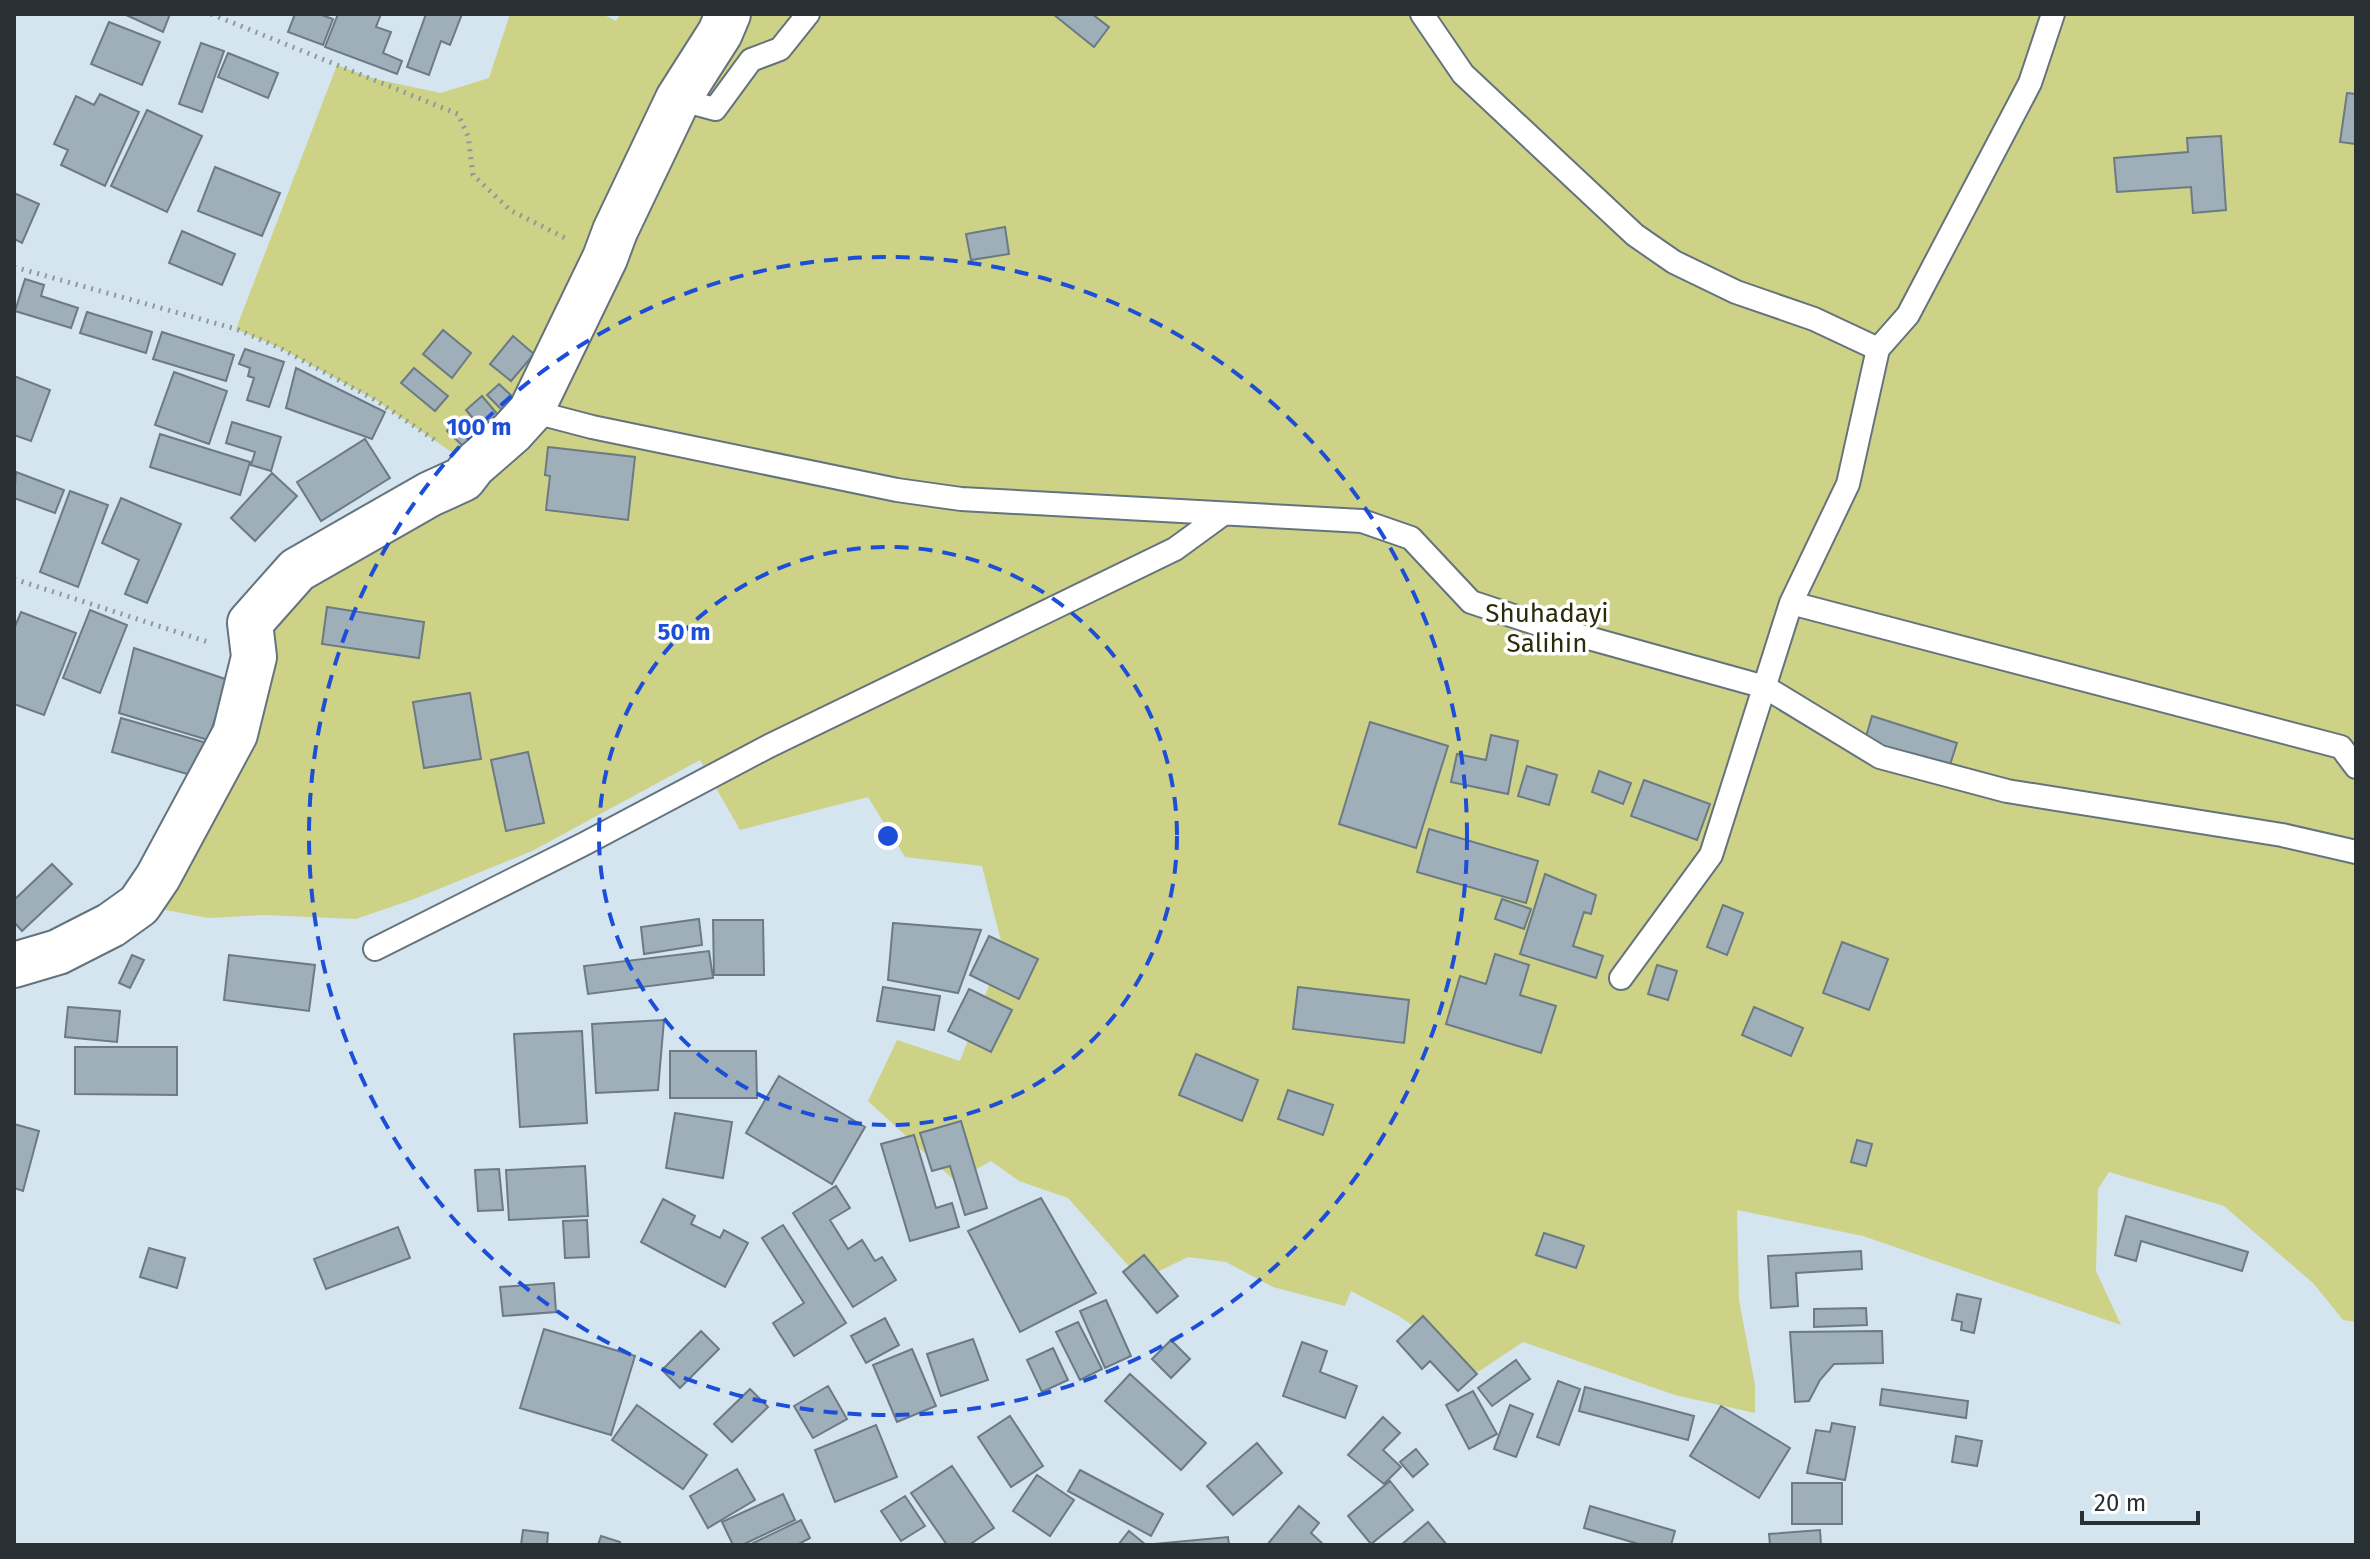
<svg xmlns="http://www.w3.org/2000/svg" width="2370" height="1559" font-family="'Fira Sans',sans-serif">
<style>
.green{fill:#cdd286}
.building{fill:#9eafb9;stroke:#6b7a84;stroke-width:2}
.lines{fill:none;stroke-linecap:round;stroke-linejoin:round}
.lane-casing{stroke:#64737d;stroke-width:26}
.street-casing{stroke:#64737d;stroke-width:48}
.path{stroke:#8c99a1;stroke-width:5;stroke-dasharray:2 6;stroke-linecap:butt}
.lane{stroke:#fff;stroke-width:22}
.street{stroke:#fff;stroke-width:44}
.ring{fill:none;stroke:#1d4ed8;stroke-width:4;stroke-dasharray:14 10}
.labels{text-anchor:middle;stroke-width:7;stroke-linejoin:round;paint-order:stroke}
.park-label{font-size:26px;fill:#2b2c09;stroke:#fff}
.centre{fill:#1d4ed8;stroke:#fff;stroke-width:4}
.ring-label{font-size:24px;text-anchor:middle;font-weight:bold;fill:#1d4ed8;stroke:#fff;stroke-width:7;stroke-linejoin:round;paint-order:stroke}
</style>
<rect width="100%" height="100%" fill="#d4e5f0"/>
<!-- green -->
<path class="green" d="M510 14H602L616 21 620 14H2356V1322L2343 1320 2314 1284 2224 1206 2109 1172 2098 1189 2096 1271 2121 1325 1863 1236 1737 1210 1739 1300 1755 1385V1413L1675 1395 1523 1342 1478 1372 1399 1316 1351 1291 1345 1306 1273 1287 1226 1262 1188 1257 1141 1280 1068 1198 1019 1181 991 1161 955 1181 868 1101 897 1040 960 1061 1003 949 982 866 905 857 868 797 740 830 700 760 532 851 414 899 356 919 264 915 208 918 139 905 235 735 250 623 472 466 377 401 280 348 236 329 337 65 375 79 441 93 489 78Z"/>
<!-- building -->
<path class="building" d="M124 14H170L163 32Z
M295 14H319L333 19 323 45 288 32Z
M338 14H381L376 27 391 32 383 53 402 61 397 74 325 47Z
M426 14H462L450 45 441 41 429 75 407 67Z
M1053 14H1092L1109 27 1094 47Z
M109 22 160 42 142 85 91 64Z
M201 43 224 51 202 112 179 104Z
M228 53 278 73 268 98 218 77Z
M2347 93 2356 94V144L2340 142Z
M100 94 139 112 105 186 61 165 68 150 54 144 76 96 94 105Z
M147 110 202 136 167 212 111 186Z
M2221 136 2226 210 2193 213 2191 187 2117 192 2114 158 2188 152 2187 138Z
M215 167 280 193 262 236 198 211Z
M14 193 39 204 22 243 14 239Z
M1005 227 1009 254 971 260 966 234Z
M182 231 235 254 222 285 169 263Z
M25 279 44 285 41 296 78 308 71 328 15 311Z
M87 312 152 332 146 353 80 333Z
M443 330 471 353 452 378 423 354Z
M162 332 234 355 226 381 153 359Z
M513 336 534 354 511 381 490 364Z
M245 349 284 362 269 407 247 400 254 378 248 376 250 368 239 364Z
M296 368 385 412 372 439 286 408Z
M414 368 448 396 435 411 401 383Z
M174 372 227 391 209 444 155 425Z
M14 376 50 390 31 441 14 435Z
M499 384 515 399 503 411 487 395Z
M482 396 504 422 488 436 466 410Z
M459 418 478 436 466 449 447 431Z
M232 422 281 437 271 471 251 465 255 452 226 443Z
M160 434 250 462 240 495 150 467Z
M365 439 390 478 321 521 297 482Z
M548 447 635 457 628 520 546 510 550 476 545 475Z
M16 472 64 490 55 513 14 498Z
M272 473 297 496 255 541 231 518Z
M70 491 108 505 78 587 40 572Z
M121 498 181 524 147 603 125 594 139 560 102 543Z
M327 607 424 622 419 658 322 644Z
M90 610 127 625 100 693 63 678Z
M21 612 76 633 44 715 14 704V629Z
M134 648 228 680 208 740 119 713Z
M470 693 481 759 424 768 413 702Z
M1872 716 1957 743 1949 768 1865 740Z
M121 718 210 744 201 778 112 752Z
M1370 722 1448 746 1416 848 1339 824Z
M1491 735 1518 741 1508 794 1451 782 1457 754 1486 760Z
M528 752 544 823 506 831 491 760Z
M1527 766 1557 775 1549 805 1518 796Z
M1599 771 1631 783 1623 804 1592 792Z
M1644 780 1710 804 1697 840 1631 816Z
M1429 829 1538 861 1526 903 1417 872Z
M52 864 72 884 22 931 14 922V900Z
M1545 874 1596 895 1591 914 1584 912 1573 946 1603 956 1596 978 1520 954Z
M1502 899 1531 909 1524 929 1495 919Z
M1723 905 1743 913 1727 955 1707 947Z
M699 919 702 945 644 954 641 927Z
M713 920H763L764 975H714Z
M893 923 981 930 958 993 888 980Z
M989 936 1038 959 1019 999 970 975Z
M1842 942 1888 959 1869 1010 1823 993Z
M709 951 713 978 588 994 584 966Z
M1495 954 1529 965 1520 995 1556 1006 1541 1053 1446 1024 1460 976 1486 984Z
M132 955 144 960 130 988 119 983Z
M229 955 315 965 309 1011 224 1000Z
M1657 965 1677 971 1668 1000 1648 994Z
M883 987 940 996 934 1030 877 1021Z
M1298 987 1409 1000 1404 1043 1293 1029Z
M969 989 1012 1010 991 1052 948 1031Z
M68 1007 120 1011 117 1042 65 1037Z
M1754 1007 1803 1028 1791 1056 1742 1035Z
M664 1020 658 1090 596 1093 592 1024Z
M582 1031 587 1123 520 1127 514 1034Z
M75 1047H177V1095L75 1094Z
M670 1051H756L757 1098H670Z
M1196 1054 1258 1080 1242 1121 1179 1095Z
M779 1076 865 1127 832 1184 746 1133Z
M1288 1090 1333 1105 1323 1135 1278 1119Z
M675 1113 732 1122 723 1178 666 1168Z
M961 1121 987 1208 965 1215 950 1166 932 1171 920 1133Z
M14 1124 39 1131 23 1191 14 1188Z
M914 1135 936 1208 952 1203 959 1227 910 1241 881 1144Z
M1857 1140 1872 1144 1866 1166 1851 1162Z
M585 1166 588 1216 509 1220 506 1170Z
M499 1169 503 1210 478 1211 475 1170Z
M836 1186 850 1208 830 1220 848 1249 862 1240 875 1261 882 1257 896 1280 853 1307 793 1213Z
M1041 1198 1096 1293 1020 1332 968 1231Z
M663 1199 695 1216 691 1224 720 1238 724 1230 748 1243 725 1287 641 1242Z
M2126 1216 2248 1252 2242 1271 2141 1241 2136 1261 2115 1255Z
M587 1220 589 1257 565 1258 563 1221Z
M783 1225 846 1323 794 1356 773 1323 804 1303 762 1238Z
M398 1227 410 1258 326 1289 314 1259Z
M1544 1233 1584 1246 1576 1268 1536 1255Z
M149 1248 185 1258 177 1288 140 1277Z
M1861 1251 1862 1269 1796 1273 1798 1306 1771 1308 1768 1256Z
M1144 1255 1178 1296 1157 1313 1123 1272Z
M554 1283 556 1312 503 1316 500 1287Z
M1957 1294 1981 1299 1974 1333 1961 1330 1962 1322 1952 1320Z
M1106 1300 1131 1356 1105 1368 1080 1311Z
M1866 1308 1867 1325 1814 1327V1309Z
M1423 1316 1477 1374 1458 1391 1430 1361 1422 1369 1397 1341Z
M885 1318 899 1345 866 1363 851 1336Z
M1078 1322 1102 1369 1080 1380 1056 1332Z
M544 1329 635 1356 611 1435 520 1408Z
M701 1331 719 1349 680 1388 662 1370Z
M1882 1331 1883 1363 1834 1364 1820 1380 1809 1401 1795 1402 1790 1332Z
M973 1339 988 1380 941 1396 927 1354Z
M1171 1340 1190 1359 1171 1378 1152 1359Z
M1302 1342 1327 1351 1320 1372 1357 1386 1345 1418 1283 1396Z
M1053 1348 1068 1380 1042 1392 1027 1360Z
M912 1349 936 1406 897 1422 873 1365Z
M1516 1360 1530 1379 1492 1406 1478 1388Z
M1130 1374 1206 1443 1181 1470 1105 1401Z
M1558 1381 1580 1389 1559 1445 1537 1437Z
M828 1386 847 1419 813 1438 794 1406Z
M1585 1387 1694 1416 1688 1440 1579 1411Z
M750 1389 768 1407 732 1442 714 1424Z
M1882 1389 1968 1401 1966 1418 1880 1405Z
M1473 1391 1497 1434 1469 1449 1446 1405Z
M637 1405 707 1455 683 1489 612 1440Z
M1510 1405 1533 1414 1516 1457 1494 1449Z
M1721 1406 1790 1448 1759 1498 1690 1456Z
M1010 1416 1043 1466 1011 1487 978 1437Z
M1383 1417 1400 1433 1383 1450 1401 1467 1384 1484 1348 1455Z
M1832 1423 1855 1427 1845 1480 1807 1473 1816 1430 1830 1432Z
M876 1425 897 1477 835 1502 815 1450Z
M1956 1436 1982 1441 1977 1466 1952 1462Z
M1257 1443 1282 1473 1233 1515 1207 1486Z
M1416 1449 1428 1464 1413 1477 1400 1462Z
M952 1466 994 1528 969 1545H947L911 1493Z
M737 1469 755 1500 708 1528 690 1496Z
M1080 1470 1163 1514 1151 1536 1068 1491Z
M1037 1475 1074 1500 1050 1536 1013 1511Z
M1390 1481 1413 1510 1371 1544 1348 1516Z
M1792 1483H1842V1524H1792Z
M783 1494 795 1520 742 1545H733L722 1522Z
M905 1496 925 1526 901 1541 881 1511Z
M1299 1506 1319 1523 1311 1533 1324 1545H1267Z
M1590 1506 1675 1531 1671 1545H1642L1584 1528Z
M801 1520 810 1538 797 1545H749Z
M1428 1522 1447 1545H1401Z
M523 1530 548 1533 547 1545H521Z
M1820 1530 1821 1545H1770L1769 1534Z
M1129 1531 1146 1545H1118Z
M601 1536 620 1542V1545H598Z
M1228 1537 1229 1545H1155V1544Z"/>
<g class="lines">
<!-- lane casing -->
<g class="lane-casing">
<path id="lane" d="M1422 14 1463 74 1635 235 1674 262 1736 292 1814 319 1878 349
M678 99 715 109 751 60 780 49 808 14
M531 411 592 427 897 490 961 499 1362 521 1411 538 1471 602 1538 624 1765 687 1880 757 2007 791 2282 835 2356 852
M1791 603 2341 747 2356 767
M375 949 584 844 769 746 1175 549 1223 514
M1621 978 1711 855 1791 603 1848 484 1878 349 1908 315 2030 83 2053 14"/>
</g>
<!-- street casing -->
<g class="street-casing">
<path id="street" d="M14 965 58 952 111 925 139 905 158 877 235 734 254 657 250 623 297 570 430 494 463 479 473 466 512 432 531 411 605 258 615 231 678 99 720 33 728 14"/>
</g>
<!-- path -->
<path class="path" d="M211 14 458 114 468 136 473 175 510 210 569 240
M14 267 236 329 280 348 377 401 439 443
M14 579 211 643"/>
<!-- lane -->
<use href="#lane" class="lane"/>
<!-- street -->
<use href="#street" class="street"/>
</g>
<!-- distance rings -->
<g class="ring">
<circle cx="888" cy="836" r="289"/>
<circle cx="888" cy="836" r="579"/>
</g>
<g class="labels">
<!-- park labels -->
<g class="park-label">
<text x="1547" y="622">Shuhadayi<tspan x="1547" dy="30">Salihin</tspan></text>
</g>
</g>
<circle cx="888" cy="836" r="12" class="centre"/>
<g class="ring-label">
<text x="479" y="435">100 m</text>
<text x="684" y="640">50 m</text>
</g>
<!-- border -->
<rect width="2370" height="1559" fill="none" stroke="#2a3135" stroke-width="32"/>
<!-- scale -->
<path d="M2082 1511v12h116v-12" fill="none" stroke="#2a3135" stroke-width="4"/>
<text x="2094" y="1511" font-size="24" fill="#2a3135" stroke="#ffffff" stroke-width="6" paint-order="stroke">20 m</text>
</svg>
